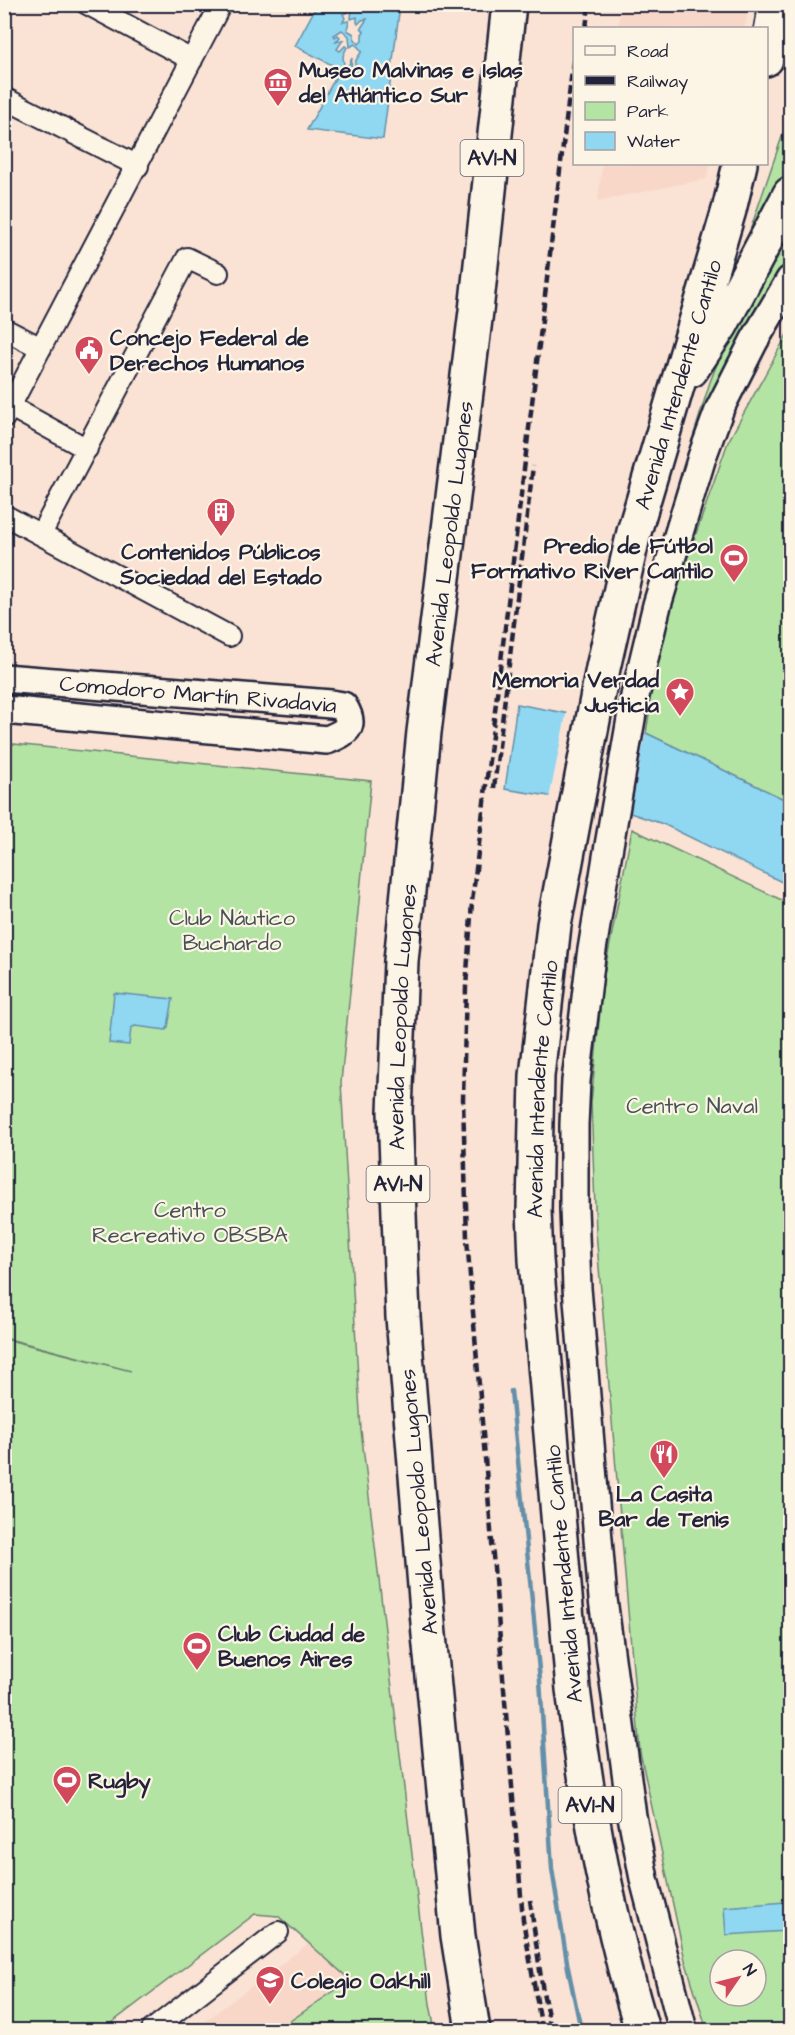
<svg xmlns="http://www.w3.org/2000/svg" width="795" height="2035" font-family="'Architects Daughter',sans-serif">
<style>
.built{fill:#f8d7c8}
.green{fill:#b4e4a4;stroke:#6b8370;stroke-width:1.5;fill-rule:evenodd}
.water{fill:#90d7f2;stroke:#648fa9;stroke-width:1.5;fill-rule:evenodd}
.pier{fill:#fae3d4}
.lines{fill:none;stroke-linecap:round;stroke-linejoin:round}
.stream{stroke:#648fa9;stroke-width:4.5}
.street-casing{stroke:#22223b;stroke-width:24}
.secondary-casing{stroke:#22223b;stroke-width:32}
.highway-casing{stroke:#22223b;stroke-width:38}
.street{stroke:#fcf5e5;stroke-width:20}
.secondary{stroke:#fcf5e5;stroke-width:27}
.highway{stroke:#fcf5e5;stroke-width:33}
.rail{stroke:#22223b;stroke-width:4.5;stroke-dasharray:9 4.5;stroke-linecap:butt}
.labels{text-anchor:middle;stroke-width:4.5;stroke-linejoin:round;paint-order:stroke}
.shield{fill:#fcf5e5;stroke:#63616e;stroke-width:1.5}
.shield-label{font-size:21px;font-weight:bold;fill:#22223b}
.poi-label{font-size:22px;font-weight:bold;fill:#22223b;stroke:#fcf5e5;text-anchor:start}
.street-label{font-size:22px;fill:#22223b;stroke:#fcf5e5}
.park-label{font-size:22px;fill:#465255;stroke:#fcf5e5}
</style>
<rect width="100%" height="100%" fill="#fae3d4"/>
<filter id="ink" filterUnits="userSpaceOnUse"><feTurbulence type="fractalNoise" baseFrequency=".0167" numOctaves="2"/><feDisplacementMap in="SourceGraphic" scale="12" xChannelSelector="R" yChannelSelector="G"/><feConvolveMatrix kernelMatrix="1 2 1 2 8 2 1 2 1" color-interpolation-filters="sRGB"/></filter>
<g filter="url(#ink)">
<!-- built -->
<path class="built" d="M621 5V4L749 5 745 28H618Z
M602 164H711L706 179 598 201Z
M309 1943 350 1980 277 2030H193Z"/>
<!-- green -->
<path class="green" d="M790 103V180L741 257 786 125Z
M790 206V262L741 342 651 586H647L710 382 735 318Z
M790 329V802L646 733 650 708 648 701 670 608 728 442Z
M4 743 371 781 341 1082 361 1430 430 2004 435 2030H277L350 1980 278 1916 255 1914 102 2030H5V1339L131 1371 5 1338Z
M632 829 790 904V2030H707L685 1960 640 1752 596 1232 591 1103 603 980ZM720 1960H756V1996H720Z"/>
<!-- water -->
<path class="water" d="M317 5H400L383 139 307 130 340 69 295 46ZM350 7 352 8 351 19 357 17V22L358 24 362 20 367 19 361 28 364 31 362 34V41L359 44 354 38V34L347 30 349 21 343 22 345 18 343 14 348 12ZM342 30 349 36 350 47 355 44 362 51 356 60 355 65 351 68 352 58 348 66H344L343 56 347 47 345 46 340 51 337 49 343 40 336 42 340 37 338 35 335 37 334 35Z
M517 704 618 723 646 733 790 802V886L663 824 606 805 505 789Z
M114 993 173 999 168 1027 166 1030 135 1026 131 1028 129 1045 109 1043Z
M785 1902 787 1931 726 1935 724 1907Z"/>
<!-- pier -->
<path class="pier" d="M567 710 619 720 646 730 630 816 606 808 549 799Z"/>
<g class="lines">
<!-- stream -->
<path class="stream" d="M511 1391 540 1680 552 1869 568 1968 581 2030"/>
<!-- street casing -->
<g class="street-casing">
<path id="street" d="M87 4 192 60
M4 98 138 166
M4 329 41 348
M11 407 87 449
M4 418 221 4
M4 515 229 636
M41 534 187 258 218 273
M152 2030 278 1932"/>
</g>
<!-- secondary casing -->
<g class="secondary-casing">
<g id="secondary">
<path id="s1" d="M4 678 331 704 343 706C356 726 347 732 327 740L4 710"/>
<path d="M683 2030 644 1879 632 1816 603 1599 577 1288 574 1209V1124L576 1081 591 956 607 857 635 696 657 605 702 457 720 408 754 341 790 280"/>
</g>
</g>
<!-- highway casing -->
<g class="highway-casing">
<g id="highway">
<path d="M766 59 776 4"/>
<path d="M691 370 721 325 790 194"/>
<path id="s2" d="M473 2030 458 1936 429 1635 403 1317 395 1112 401 961 424 732 476 311 509 4"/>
<path id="s3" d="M642 2030C609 1919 587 1804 573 1689L536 1260 534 1210 537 1076 554 925 575 813 603 668 634 532 729 210 740 164"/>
</g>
</g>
<!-- street -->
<use href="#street" class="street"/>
<!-- secondary -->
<use href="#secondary" class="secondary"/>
<!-- highway -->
<use href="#highway" class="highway"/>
<!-- rail -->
<path class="rail" d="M586 28 589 4
M494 788 533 466
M530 1900 543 1992 551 2030
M542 2030 523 1920 467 1239 463 1099 466 987 472 902 574 54"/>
</g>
</g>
<!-- icons -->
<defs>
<g id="museum-pin" transform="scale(1.5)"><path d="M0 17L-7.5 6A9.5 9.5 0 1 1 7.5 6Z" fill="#d1495b" stroke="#fcf5e5"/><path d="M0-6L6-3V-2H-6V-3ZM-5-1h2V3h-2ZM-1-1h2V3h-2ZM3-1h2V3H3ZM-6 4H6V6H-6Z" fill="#fff"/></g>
<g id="civic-pin" transform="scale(1.5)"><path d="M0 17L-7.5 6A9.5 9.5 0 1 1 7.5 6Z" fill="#d1495b" stroke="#fcf5e5"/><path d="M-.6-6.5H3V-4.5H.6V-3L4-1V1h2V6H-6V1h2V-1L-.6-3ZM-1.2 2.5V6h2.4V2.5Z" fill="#fff"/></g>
<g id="building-pin" transform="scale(1.5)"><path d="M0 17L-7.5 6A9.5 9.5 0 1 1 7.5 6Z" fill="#d1495b" stroke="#fcf5e5"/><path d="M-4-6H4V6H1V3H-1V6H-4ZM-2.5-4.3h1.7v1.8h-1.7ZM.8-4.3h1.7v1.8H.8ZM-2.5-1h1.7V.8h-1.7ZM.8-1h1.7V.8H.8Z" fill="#fff"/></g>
<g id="stadium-pin" transform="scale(1.5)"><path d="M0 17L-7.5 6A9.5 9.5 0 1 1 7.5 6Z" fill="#d1495b" stroke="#fcf5e5"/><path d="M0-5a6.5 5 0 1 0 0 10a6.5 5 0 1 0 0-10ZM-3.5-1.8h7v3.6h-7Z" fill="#fff"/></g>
<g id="sight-pin" transform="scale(1.5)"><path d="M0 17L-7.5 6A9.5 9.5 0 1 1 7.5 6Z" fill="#d1495b" stroke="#fcf5e5"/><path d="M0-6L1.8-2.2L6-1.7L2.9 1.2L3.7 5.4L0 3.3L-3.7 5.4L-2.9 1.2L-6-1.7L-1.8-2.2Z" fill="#fff"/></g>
<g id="restaurant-pin" transform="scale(1.5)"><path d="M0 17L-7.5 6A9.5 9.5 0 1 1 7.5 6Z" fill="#d1495b" stroke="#fcf5e5"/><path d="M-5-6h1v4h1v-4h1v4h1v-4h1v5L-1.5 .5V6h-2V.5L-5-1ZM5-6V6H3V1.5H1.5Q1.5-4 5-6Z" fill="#fff"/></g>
<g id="school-pin" transform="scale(1.5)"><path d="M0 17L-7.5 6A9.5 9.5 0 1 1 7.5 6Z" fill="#d1495b" stroke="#fcf5e5"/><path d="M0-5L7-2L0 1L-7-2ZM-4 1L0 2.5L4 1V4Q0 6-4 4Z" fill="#fff"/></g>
</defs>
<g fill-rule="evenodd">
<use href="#museum-pin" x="278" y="82"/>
<use href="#civic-pin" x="89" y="350"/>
<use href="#building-pin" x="221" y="512"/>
<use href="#stadium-pin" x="734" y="558"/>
<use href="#sight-pin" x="680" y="692"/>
<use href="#restaurant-pin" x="664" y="1454"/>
<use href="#stadium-pin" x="197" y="1646"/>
<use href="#stadium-pin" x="67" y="1780"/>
<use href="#school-pin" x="270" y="1980"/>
</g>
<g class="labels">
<!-- shield labels -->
<g class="shield">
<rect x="460.5" y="140" width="63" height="36" rx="4.5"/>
<rect x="366.5" y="1166" width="63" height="36" rx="4.5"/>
<rect x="558.5" y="1787" width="63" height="36" rx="4.5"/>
</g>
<g class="shield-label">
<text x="492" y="165">AV1-N</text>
<text x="398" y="1191">AV1-N</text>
<text x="590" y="1812">AV1-N</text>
</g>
<!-- poi labels -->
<g class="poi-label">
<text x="299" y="77">Museo Malvinas e Islas<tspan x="299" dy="25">del Atlántico Sur</tspan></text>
<text x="110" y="345">Concejo Federal de<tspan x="110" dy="25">Derechos Humanos</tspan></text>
<text x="713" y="553" text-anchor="end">Predio de Fútbol<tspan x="713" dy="25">Formativo River Cantilo</tspan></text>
<text x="221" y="559" text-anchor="middle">Contenidos Públicos<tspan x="221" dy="25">Sociedad del Estado</tspan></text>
<text x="659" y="687" text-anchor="end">Memoria Verdad<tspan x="659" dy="25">Justicia</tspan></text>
<text x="664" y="1501" text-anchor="middle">La Casita<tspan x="664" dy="25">Bar de Tenis</tspan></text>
<text x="218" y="1641">Club Ciudad de<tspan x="218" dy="25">Buenos Aires</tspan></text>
<text x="88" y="1788">Rugby</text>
<text x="291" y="1988">Colegio Oakhill</text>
</g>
<!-- street labels -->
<g class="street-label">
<text dy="8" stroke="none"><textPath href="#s3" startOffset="1670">Avenida Intendente Cantilo</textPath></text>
<text dy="8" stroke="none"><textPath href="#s2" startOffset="1503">Avenida Leopoldo Lugones</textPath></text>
<text dy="8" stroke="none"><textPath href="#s1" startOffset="195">Comodoro Martín Rivadavia</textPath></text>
<text dy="8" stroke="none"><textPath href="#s2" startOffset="1017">Avenida Leopoldo Lugones</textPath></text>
<text dy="8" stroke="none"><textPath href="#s3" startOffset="950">Avenida Intendente Cantilo</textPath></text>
<text transform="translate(418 1502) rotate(-95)" y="8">Avenida Leopoldo Lugones</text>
<text transform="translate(563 1574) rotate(-95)" y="8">Avenida Intendente Cantilo</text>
</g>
<!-- park labels -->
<g class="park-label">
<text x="232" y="925">Club Náutico<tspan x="232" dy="25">Buchardo</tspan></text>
<text x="692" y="1113">Centro Naval</text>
<text x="190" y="1217">Centro<tspan x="190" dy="25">Recreativo OBSBA</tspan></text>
</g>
</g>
<!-- margin -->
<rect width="795" height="2035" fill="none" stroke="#fcf5e5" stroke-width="24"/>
<rect x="12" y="12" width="771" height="2011" fill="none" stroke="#22223b" stroke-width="2" filter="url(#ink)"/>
<!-- legend -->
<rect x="573" y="27" width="195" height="138" fill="#fcf5e5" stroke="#a5a1a1" stroke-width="1.5"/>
<rect x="585" y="46" width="30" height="9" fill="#fcf5e5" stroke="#a5a1a1" stroke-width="1.5"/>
<text x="627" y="57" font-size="18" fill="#22223b">Road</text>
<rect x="585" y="76" width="30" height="9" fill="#22223b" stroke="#a5a1a1" stroke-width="1.5"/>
<text x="627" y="87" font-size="18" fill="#22223b">Railway</text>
<rect x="585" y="102" width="30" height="18" fill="#b4e4a4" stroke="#a5a1a1" stroke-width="1.5"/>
<text x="627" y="117" font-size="18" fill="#22223b">Park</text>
<rect x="585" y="132" width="30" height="18" fill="#90d7f2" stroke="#a5a1a1" stroke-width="1.5"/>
<text x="627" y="147" font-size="18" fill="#22223b">Water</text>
<!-- north arrow -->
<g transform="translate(738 1978) rotate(55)"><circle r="28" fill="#fcf5e5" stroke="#a5a1a1" stroke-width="1.5"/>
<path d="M0-4.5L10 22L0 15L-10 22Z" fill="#d1495b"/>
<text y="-9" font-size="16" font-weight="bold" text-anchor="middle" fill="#22223b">N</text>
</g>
</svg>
